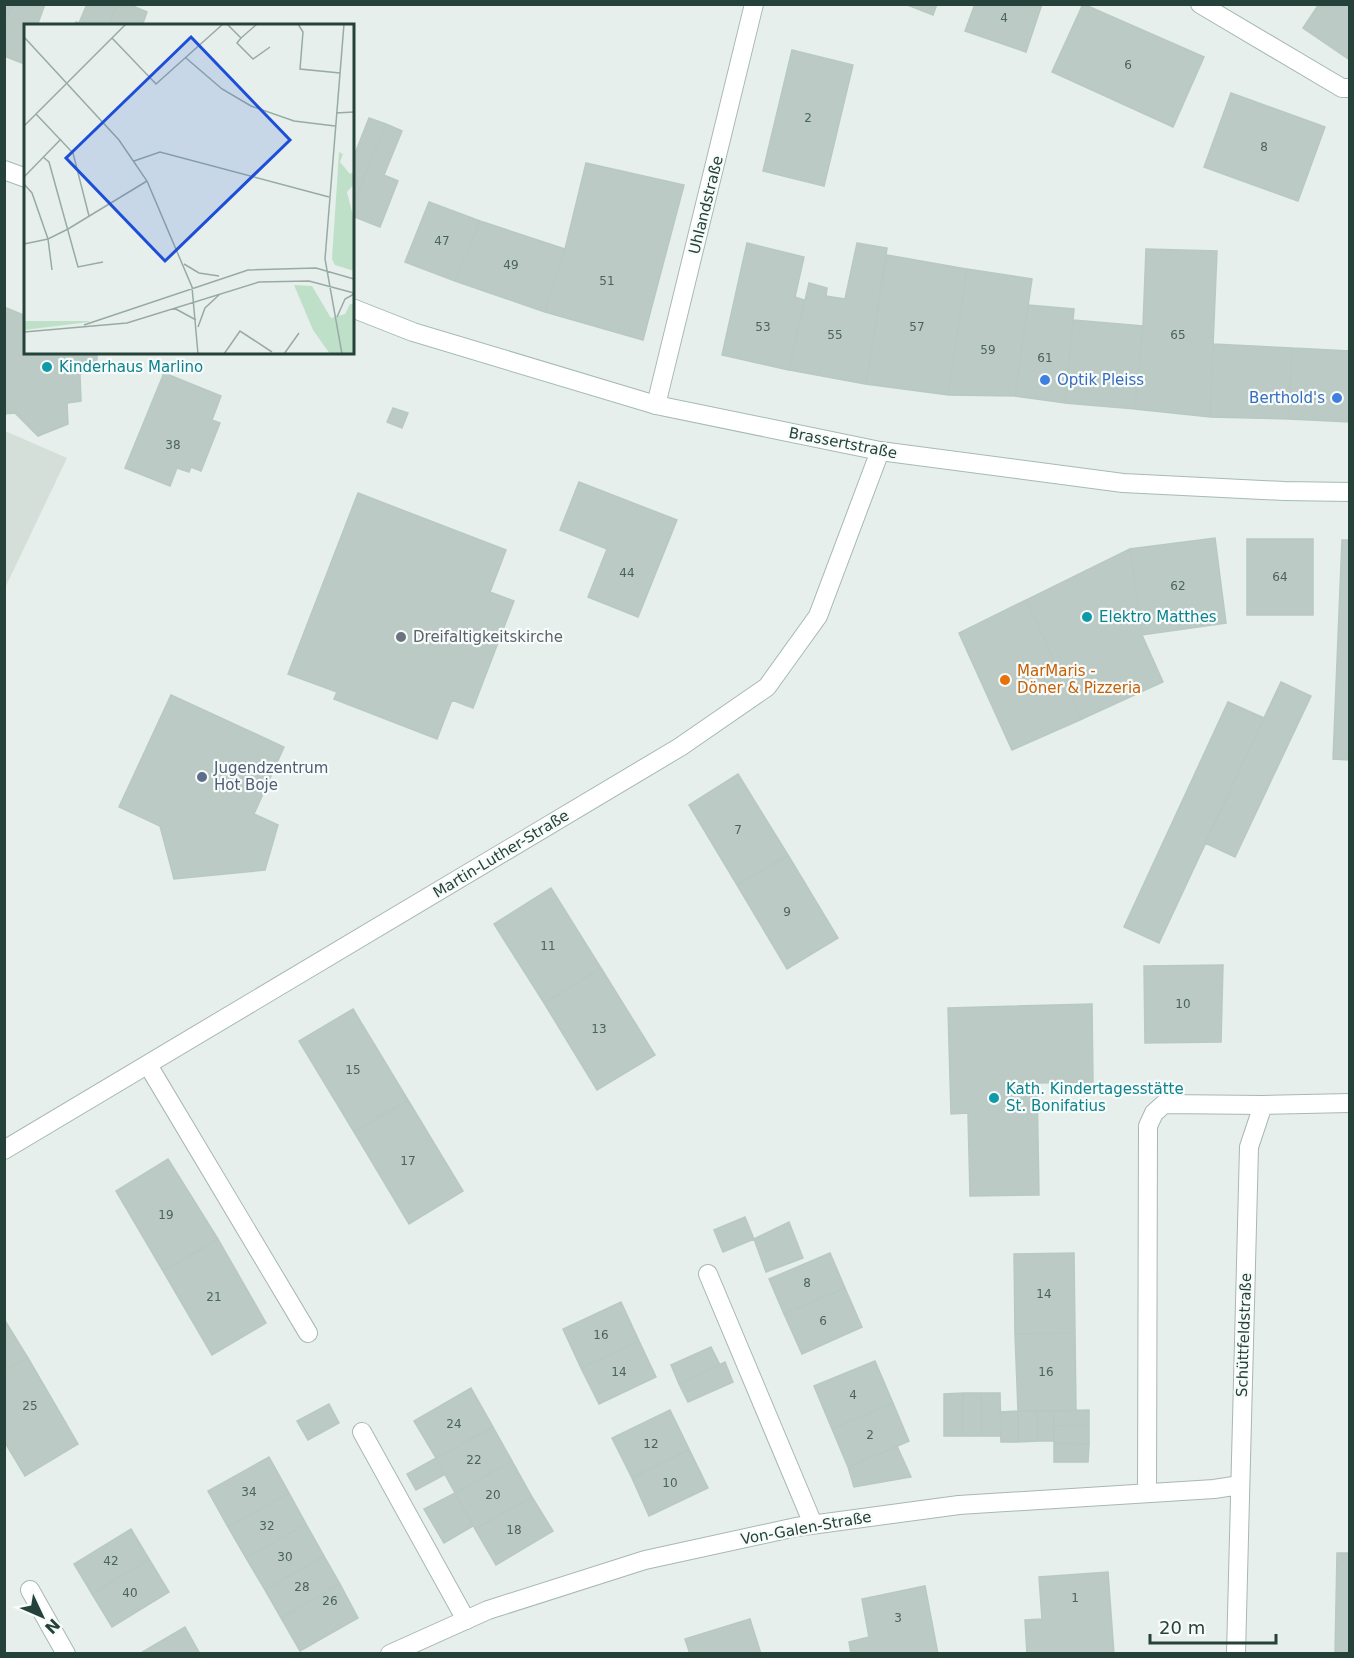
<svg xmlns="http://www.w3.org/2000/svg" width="1354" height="1658" font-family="'DejaVu Sans',sans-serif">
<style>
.built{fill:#d4dfda}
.building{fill:#bbcac4;stroke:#b8c9c2;stroke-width:1.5}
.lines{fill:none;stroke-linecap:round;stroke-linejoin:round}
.lane-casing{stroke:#a8b8b2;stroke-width:20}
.street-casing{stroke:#a8b8b2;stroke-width:20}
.secondary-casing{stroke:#a4bbb3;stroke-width:20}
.lane{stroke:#fff;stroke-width:18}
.street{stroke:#fff;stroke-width:18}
.secondary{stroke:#fff;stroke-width:18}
.culture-dot{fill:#0f9aa8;stroke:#f7fbf9;stroke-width:2}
.shop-dot{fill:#3f7fe0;stroke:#f7fbf9;stroke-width:2}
.worship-dot{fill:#6b7280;stroke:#f7fbf9;stroke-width:2}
.food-dot{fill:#e8710a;stroke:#f7fbf9;stroke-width:2}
.service-dot{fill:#5c6f8a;stroke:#f7fbf9;stroke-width:2}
.labels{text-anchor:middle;stroke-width:4.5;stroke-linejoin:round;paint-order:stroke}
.number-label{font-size:12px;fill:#4a645c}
.street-label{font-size:15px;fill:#24423a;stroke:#f7fbf9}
.culture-label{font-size:15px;fill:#0d838f;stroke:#f7fbf9;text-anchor:start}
.shop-label{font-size:15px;fill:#366cbe;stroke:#f7fbf9;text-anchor:start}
.worship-label{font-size:15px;fill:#5b616d;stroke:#f7fbf9;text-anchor:start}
.food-label{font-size:15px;fill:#c56008;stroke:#f7fbf9;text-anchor:start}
.service-label{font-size:15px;fill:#4e5e75;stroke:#f7fbf9;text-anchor:start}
.inset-road{fill:none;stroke:#98aaa4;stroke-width:1.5}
.view{fill:#1d4ed8;fill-opacity:0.15;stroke:#1d4ed8;stroke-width:3}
.inset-edge{fill:none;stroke:#24423a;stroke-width:3}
</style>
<rect width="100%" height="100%" fill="#e6efeb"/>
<!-- built -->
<path class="built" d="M5 431 67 458 5 588Z"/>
<!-- building -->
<path class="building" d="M4 4H13L4 28Z
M13 4H45L37 26H26V53L22 63 4 56V28Z
M87 4H117L109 26H74L76 22 79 23Z
M117 4H128L147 12 142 26H109Z
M905 4H937L933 15Z
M975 4H1042L1026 52 965 31Z
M1083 4 1204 57 1173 127 1052 72Z
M1319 4H1350V60L1303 28Z
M792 50 853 65 824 186 763 171Z
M1231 93 1325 127 1298 201 1204 167Z
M369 118 386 124 352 207V161Z
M386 124 402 131 384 175 398 181 380 227 352 216V207Z
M586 163 684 185 643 340 545 312 565 249Z
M429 202 480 221 455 281 405 262Z
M480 221 565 249 545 312 455 281Z
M747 243 804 257 795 297 804 300 789 370 722 355Z
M857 243 887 248 866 384 789 370 809 283 827 288 826 296 845 299Z
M1146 249 1217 251 1210 417 1135 409 1143 326Z
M887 255 967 269 948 395 866 384Z
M967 269 1032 279 1015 396 948 395Z
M1028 305 1074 309 1065 403 1015 396Z
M4 307 26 316V352H97V360L80 375 81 401 67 403 68 424 38 436 15 413 4 414Z
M1073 320 1143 326 1135 409 1065 403Z
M1213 344 1292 348 1289 419 1210 417Z
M1292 348 1350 351V422L1289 419Z
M164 373 221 396 212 420 220 423 201 471 191 467 189 472 177 468 170 486 125 468Z
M393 408 408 413 402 428 387 422Z
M579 482 677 520 638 617 588 597 607 549 560 530Z
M358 493 506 550 490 592 514 601 473 708 452 700 437 739 334 699 337 692 288 674Z
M1215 538 1226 623 1142 635 1130 549Z
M1247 539H1313V615H1247Z
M1342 540H1350V760L1333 759Z
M1130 549 1142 635 1163 682 1082 719 1026 600Z
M1026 600 1082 719 1012 750 959 633Z
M1281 682 1311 696 1235 857 1205 843Z
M171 695 284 747 254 814 278 825 265 870 174 879 160 826 119 807Z
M1228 702 1264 718 1159 943 1124 927Z
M738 774 788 855 737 885 689 805Z
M788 855 838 938 787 969 737 885Z
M551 888 601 968 544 1003 494 924Z
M1223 965 1221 1042 1145 1043 1144 966Z
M601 968 655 1055 597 1090 544 1003Z
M1092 1004 1093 1082 1037 1083 1039 1195 970 1196 968 1113 951 1114 948 1008Z
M353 1009 408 1100 354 1132 299 1041Z
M408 1100 463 1191 409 1224 354 1132Z
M168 1159 218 1239 163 1271 116 1191Z
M745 1217 754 1239 723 1252 714 1230Z
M789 1222 803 1258 766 1272 754 1239Z
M218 1239 266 1323 212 1355 163 1271Z
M830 1253 845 1288 784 1314 769 1279Z
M1074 1253 1075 1333 1015 1334 1014 1254Z
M845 1288 862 1327 802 1354 784 1314Z
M621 1302 639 1341 581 1368 563 1329Z
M4 1319 28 1358 4 1371Z
M1075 1333 1076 1411H1018L1015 1334Z
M639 1341 656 1377 599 1404 581 1368Z
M711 1347 720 1365 679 1384 671 1365Z
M28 1358 78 1444 25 1476 4 1441V1371Z
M875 1361 893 1403 832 1429 814 1386Z
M725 1362 733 1382 688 1402 679 1384Z
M471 1388 493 1427 436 1458 414 1421Z
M963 1393H981V1436H963Z
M963 1393V1436H944V1394Z
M981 1393H1000L1001 1436H981Z
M893 1403 909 1441 848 1467 832 1429Z
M329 1404 339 1423 308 1440 297 1421Z
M670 1410 689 1449 632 1478 612 1438Z
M1089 1410V1425L1054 1426V1411Z
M1018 1411H1037L1038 1441 1018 1442Z
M1018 1411V1442H1001L1000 1412Z
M1037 1411H1054V1441H1038Z
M1089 1425V1444L1054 1443V1426Z
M493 1427 512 1461 455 1493 436 1458Z
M1054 1443 1089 1444 1088 1462H1054Z
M897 1446 911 1477 854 1487 848 1467Z
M689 1449 708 1488 649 1516 632 1478Z
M269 1457 289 1493 228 1527 208 1491Z
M436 1458 444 1475 416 1490 407 1474Z
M512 1461 532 1497 475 1529 455 1493Z
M289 1493 306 1524 246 1558 228 1527Z
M455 1493 473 1526 444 1543 424 1509Z
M532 1497 553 1531 496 1565 475 1529Z
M306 1524 324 1556 265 1590 246 1558Z
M131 1529 149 1559 92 1594 74 1564Z
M1337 1553H1350V1654H1335Z
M324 1556 340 1584 281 1618 265 1590Z
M149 1559 169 1592 112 1627 92 1594Z
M1108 1572 1114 1654H1027L1025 1620 1042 1619 1039 1577Z
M340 1584 358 1618 300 1651 281 1618Z
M925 1586 938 1654H851L849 1642 869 1637 862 1599Z
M750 1619 761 1654H690L685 1639Z
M185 1627 200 1654H139Z"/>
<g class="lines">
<!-- lane casing -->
<g class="lane-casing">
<path id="lane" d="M148 1065 308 1333
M708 1274 813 1524
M362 1432 466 1620
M1147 1493 1148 1126 1154 1113 1164 1104 1263 1105
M30 1590 66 1654"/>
</g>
<!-- street casing -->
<g class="street-casing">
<path id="street" d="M1200 4 1342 88H1350
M656 405 754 4
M4 1150 680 747 767 687 818 616 880 451
M390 1654 488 1610 645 1560 796 1527 959 1505 1214 1489 1240 1485
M1236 1654 1249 1147 1263 1105 1350 1103"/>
</g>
<!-- secondary casing -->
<g class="secondary-casing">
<path id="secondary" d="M4 170 26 178
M352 308 413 332 656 405 880 451 1123 483 1284 491 1350 492"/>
</g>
<!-- lane -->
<use href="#lane" class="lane"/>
<!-- street -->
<use href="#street" class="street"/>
<!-- secondary -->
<use href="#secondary" class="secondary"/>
</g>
<!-- markers -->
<g class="culture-dot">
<circle cx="47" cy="367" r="6"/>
<circle cx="1087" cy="617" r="6"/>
<circle cx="994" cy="1098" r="6"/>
</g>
<g class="shop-dot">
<circle cx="1045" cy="380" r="6"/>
<circle cx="1337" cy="398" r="6"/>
</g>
<circle class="worship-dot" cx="401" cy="637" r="6"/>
<circle class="food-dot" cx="1005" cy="680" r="6"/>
<circle class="service-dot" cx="202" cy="777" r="6"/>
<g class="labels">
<!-- number labels -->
<g class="number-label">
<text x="1004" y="22">4</text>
<text x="1128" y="69">6</text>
<text x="808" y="122">2</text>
<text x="1264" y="151">8</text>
<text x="442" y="245">47</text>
<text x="511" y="269">49</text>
<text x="607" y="285">51</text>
<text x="763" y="331">53</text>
<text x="917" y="331">57</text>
<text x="835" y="339">55</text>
<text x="1178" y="339">65</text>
<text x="988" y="354">59</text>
<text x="1045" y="362">61</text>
<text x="173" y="449">38</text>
<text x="627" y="577">44</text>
<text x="1280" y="581">64</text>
<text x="1178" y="590">62</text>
<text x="738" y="834">7</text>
<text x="787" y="916">9</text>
<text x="548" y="950">11</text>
<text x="1183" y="1008">10</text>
<text x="599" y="1033">13</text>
<text x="353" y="1074">15</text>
<text x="408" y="1165">17</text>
<text x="166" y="1219">19</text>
<text x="807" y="1287">8</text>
<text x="1044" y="1298">14</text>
<text x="214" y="1301">21</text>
<text x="823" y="1325">6</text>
<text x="601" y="1339">16</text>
<text x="619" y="1376">14</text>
<text x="1046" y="1376">16</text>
<text x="853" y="1399">4</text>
<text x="30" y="1410">25</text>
<text x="454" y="1428">24</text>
<text x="870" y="1439">2</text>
<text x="651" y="1448">12</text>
<text x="474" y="1464">22</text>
<text x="670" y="1487">10</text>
<text x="249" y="1496">34</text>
<text x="493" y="1499">20</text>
<text x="267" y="1530">32</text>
<text x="514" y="1534">18</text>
<text x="285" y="1561">30</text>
<text x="111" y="1565">42</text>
<text x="302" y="1591">28</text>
<text x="130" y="1597">40</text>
<text x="1075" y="1602">1</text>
<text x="330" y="1605">26</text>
<text x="898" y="1622">3</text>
</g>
<!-- street labels -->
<g class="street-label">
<text transform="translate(706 205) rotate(-76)" y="5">Uhlandstraße</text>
<text transform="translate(843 443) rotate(11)" y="5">Brassertstraße</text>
<text transform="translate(501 854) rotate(-31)" y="5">Martin-Luther-Straße</text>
<text transform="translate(1244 1335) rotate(-88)" y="5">Schüttfeldstraße</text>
<text transform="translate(806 1528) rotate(-10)" y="5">Von-Galen-Straße</text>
</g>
<!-- culture labels -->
<g class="culture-label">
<text x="59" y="372">Kinderhaus Marlino</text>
<text x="1099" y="622">Elektro Matthes</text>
<text x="1006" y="1094">Kath. Kindertagesstätte<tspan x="1006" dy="17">St. Bonifatius</tspan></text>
</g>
<!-- shop labels -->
<g class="shop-label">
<text x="1057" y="385">Optik Pleiss</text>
<text x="1325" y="403" text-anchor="end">Berthold's</text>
</g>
<!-- worship labels -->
<g class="worship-label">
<text x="413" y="642">Dreifaltigkeitskirche</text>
</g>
<!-- food labels -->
<g class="food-label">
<text x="1017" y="676">MarMaris -<tspan x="1017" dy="17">Döner &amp; Pizzeria</tspan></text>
</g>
<!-- service labels -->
<g class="service-label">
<text x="214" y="773">Jugendzentrum<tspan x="214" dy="17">Hot Boje</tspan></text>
</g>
</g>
<!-- overview -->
<g transform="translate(24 24)">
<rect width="330" height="330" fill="#e6efeb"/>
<path d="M315 128 319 130 316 138 326 150 330 148V160L323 168 330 196V247L311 241 308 235ZM270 261 288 262 307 294 321 290 326 280H330V330H306L289 306ZM0 297H65V298L0 306Z" fill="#bfe0c8"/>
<path class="inset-road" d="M203 0 217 14 213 19 229 35 246 23M274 0 279 8 276 45 316 49M0 13 95 116 123 157 168 263 174 330M88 14 132 60 199 0M217 14 233 0M162 34 198 65 227 82 270 97 311 102M312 89 330 88M12 90 49 129 65 192M0 102 102 0M19 133 25 138 54 243 79 238M110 137 136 128 305 173M0 153 37 115M0 160 8 169 24 215 28 246M0 220 24 215 44 205 123 157M160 240 175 249 195 252M150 284 172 296M313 293 321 275 330 270M60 301 224 246 292 244 330 255M174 303 181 284 196 270M0 308 103 299 235 258 285 257 330 269M200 330 216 307 248 328M260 330 275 309M318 330 301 235 320 0"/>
<path class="view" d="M167 13 266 116 141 237 42 134Z"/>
<rect width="330" height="330" class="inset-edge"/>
</g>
<!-- border -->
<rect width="1354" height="1658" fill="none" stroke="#24423a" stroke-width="12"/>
<!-- north arrow -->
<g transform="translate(42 1616) rotate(134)" stroke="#f7fbf9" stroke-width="4.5" paint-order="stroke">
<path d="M0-4.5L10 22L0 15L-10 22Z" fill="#24423a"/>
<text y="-9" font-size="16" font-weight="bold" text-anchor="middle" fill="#24423a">N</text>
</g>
<!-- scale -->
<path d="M1150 1634v9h126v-9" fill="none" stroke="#24423a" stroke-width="3"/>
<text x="1159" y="1634" font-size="18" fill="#24423a" stroke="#f7fbf9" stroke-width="4.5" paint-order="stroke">20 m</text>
</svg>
